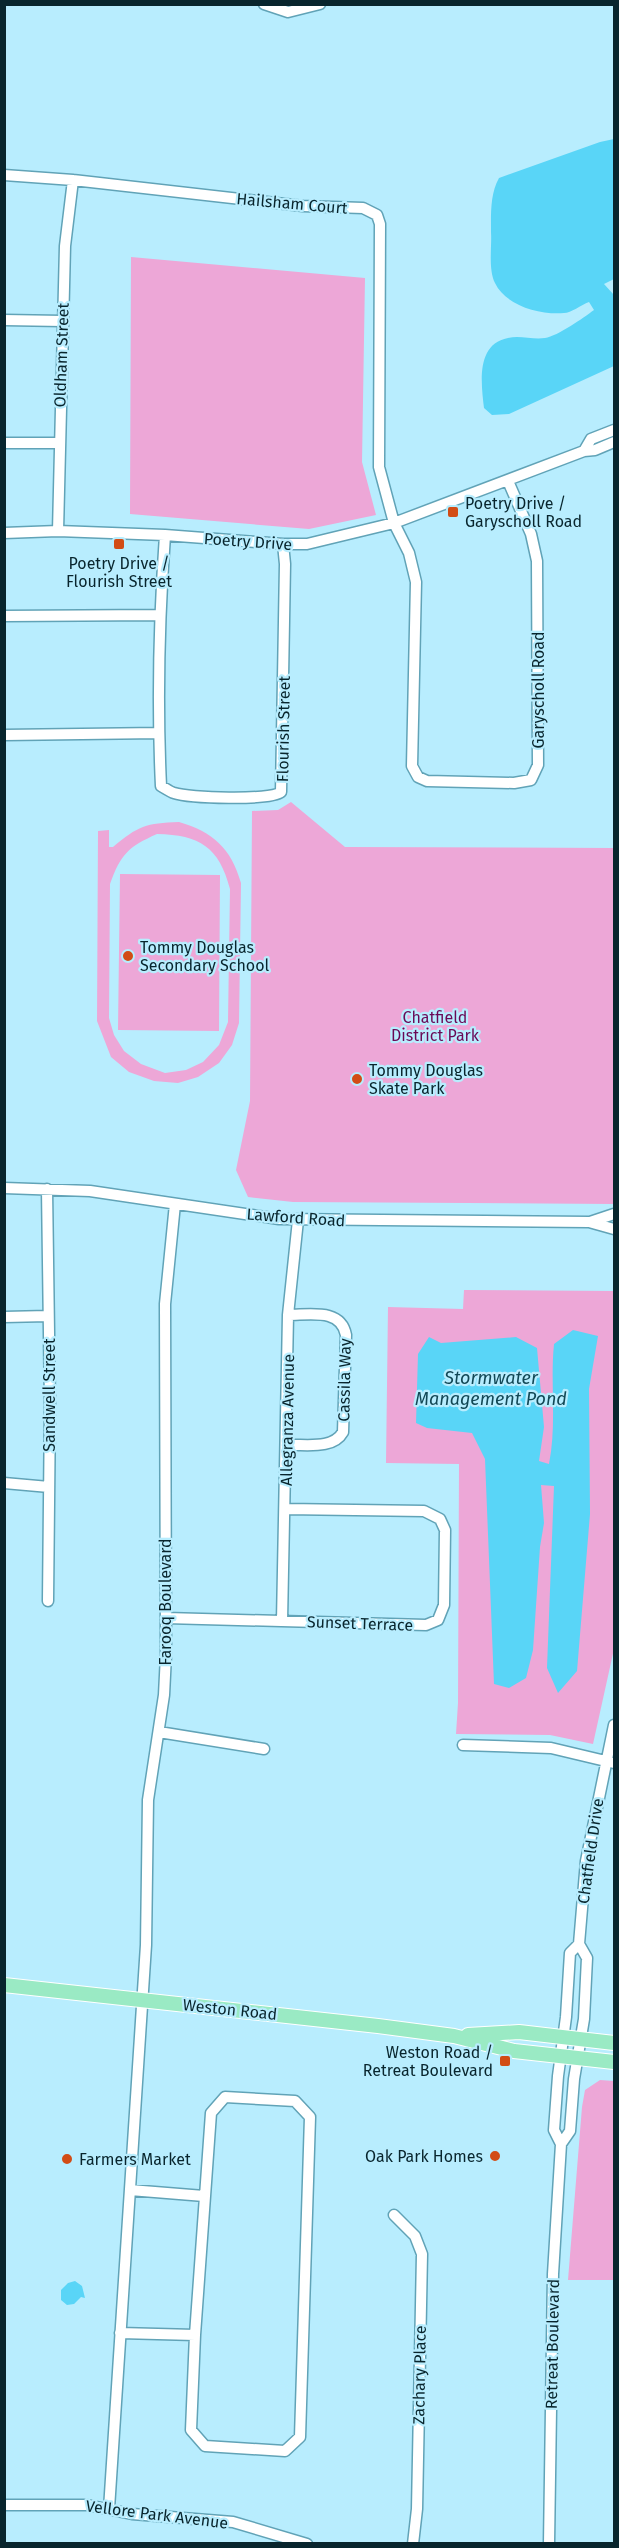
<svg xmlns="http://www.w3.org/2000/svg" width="619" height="2548" font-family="'Fira Sans',sans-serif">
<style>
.green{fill:#eda7d7;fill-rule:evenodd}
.water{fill:#59d5f7}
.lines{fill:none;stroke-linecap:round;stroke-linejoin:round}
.minor-casing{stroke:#61a3b7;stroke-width:13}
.major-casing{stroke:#fff;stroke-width:16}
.minor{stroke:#fff;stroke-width:10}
.major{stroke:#9aeac4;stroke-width:14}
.poi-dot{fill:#d24c15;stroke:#b8edfe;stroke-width:2}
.labels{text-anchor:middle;stroke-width:4.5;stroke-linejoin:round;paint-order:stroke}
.street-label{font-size:16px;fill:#08252d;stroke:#b8edfe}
.poi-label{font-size:16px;fill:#08252d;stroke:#b8edfe;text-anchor:start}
.park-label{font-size:16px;fill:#6a0956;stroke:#b8edfe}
.water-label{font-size:18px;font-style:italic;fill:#124856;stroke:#b8edfe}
</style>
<rect width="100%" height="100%" fill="#b8edfe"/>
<!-- green -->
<path class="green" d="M131 257 365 278 362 462 376 515 309 529 130 514Z
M291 802 345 847 614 848V1204L293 1202 248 1197 236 1170 250 1101 252 811 278 810Z
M179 822C213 832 231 848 241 883L239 1023 232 1045 219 1063 198 1077 178 1083 154 1081 129 1072 111 1057 97 1021 98 831 109 830V847H113C138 826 146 823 179 822ZM157 834C200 835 219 847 230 889L228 1022 219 1045 203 1062 186 1070 165 1073 141 1064 124 1051 114 1035 109 1018 110 884C121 854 128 847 157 834Z
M120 874 220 875 219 1031 118 1030Z
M464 1290 614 1291V1649L593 1744 550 1735 456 1734 458 1703 459 1464 386 1463 388 1307 463 1309Z
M600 2080 614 2081V2280H568L582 2107 585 2090Z"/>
<!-- water -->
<path class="water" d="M614 139V279L604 284 614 295V366L509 414 492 415 484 408C481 383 476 344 508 338 520 335 533 340 545 338 558 336 583 318 594 310L589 302C581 305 571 313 564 313 540 315 506 306 495 283 488 269 492 247 491 232 491 214 490 194 499 178L600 142Z
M573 1330 598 1336 589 1389 590 1514 577 1671 558 1693 547 1668 554 1486 541 1485 544 1523 540 1547 533 1650 526 1678 509 1688 494 1684 485 1459 472 1433 427 1428 416 1423 418 1354 429 1337 441 1343 516 1337 537 1348 544 1427 539 1461 549 1464C557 1424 550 1384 554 1344Z
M75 2281 82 2286 85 2298 81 2297 74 2304 67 2305 61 2300V2290L68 2283Z"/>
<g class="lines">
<!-- minor casing -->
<g class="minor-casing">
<path id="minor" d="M264 4 288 12 320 4
M4 175 73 180 303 206 363 208 377 215 380 224 379 467 394 523 409 553 416 582 412 766 418 777 427 781 514 783 531 780 538 765 537 561 531 534 508 481
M4 320 63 321
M4 443H58
M584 451 591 439 614 430
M58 531 65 246 73 180
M4 533 58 531 165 535 283 544H307L394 523 584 451 595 450 614 442
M165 535C159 619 157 702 161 786 165 788 170 792 174 793 189 798 270 801 281 792L285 564 283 544
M4 616 159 615
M4 735 159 733
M4 1188 90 1191 279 1219 589 1222 614 1229
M47 1189 50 1405 48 1601
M590 1222 614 1214
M4 1317 48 1316
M287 1445C305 1444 333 1450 343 1432L346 1335C341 1308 310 1315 288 1315
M4 1483 49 1487
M166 1618 426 1625 438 1620 444 1605 445 1530 440 1519 424 1511 286 1509
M282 1621 288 1315 298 1220
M159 1732 264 1749
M463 1745 551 1748 614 1763
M561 2144 554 2130 558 2076 566 2017 570 1953 579 1944
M130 2190 204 2196
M394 2215 415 2236 422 2254 417 2509 413 2544
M120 2333 195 2335 191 2430 205 2446 285 2451 300 2437 310 2117 295 2101 225 2097 211 2113 195 2335
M4 2505H87L132 2514 233 2522 307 2544
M109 2509 146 1945 148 1800 164 1695 166 1655 165 1304 175 1204
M549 2544 553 2274 561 2144 570 2131 574 2079 584 2019 587 1958 579 1944 586 1861 614 1725"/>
</g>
<!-- major casing -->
<g class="major-casing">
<path id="major" d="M4 1985 378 2026 454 2036 514 2051 614 2062
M468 2035 519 2032 614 2043"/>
</g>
<!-- minor -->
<use href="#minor" class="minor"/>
<!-- major -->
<use href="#major" class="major"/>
</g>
<!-- markers -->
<g class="poi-dot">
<rect x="447" y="506" width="12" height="12" rx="3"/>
<rect x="113" y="538" width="12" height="12" rx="3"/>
<circle cx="128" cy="956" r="6"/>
<circle cx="357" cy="1079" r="6"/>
<rect x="499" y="2055" width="12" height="12" rx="3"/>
<circle cx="495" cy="2156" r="6"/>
<circle cx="67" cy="2159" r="6"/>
</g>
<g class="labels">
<!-- street labels -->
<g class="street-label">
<text transform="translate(292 203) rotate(5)" y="6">Hailsham Court</text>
<text transform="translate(61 355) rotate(-88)" y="6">Oldham Street</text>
<text transform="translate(248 541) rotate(4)" y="6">Poetry Drive</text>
<text transform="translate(538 690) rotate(-90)" y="6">Garyscholl Road</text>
<text transform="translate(283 729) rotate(-89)" y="6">Flourish Street</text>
<text transform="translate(296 1217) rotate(4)" y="6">Lawford Road</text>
<text transform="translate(344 1380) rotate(-89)" y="6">Cassila Way</text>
<text transform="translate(49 1395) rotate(-90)" y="6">Sandwell Street</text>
<text transform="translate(287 1420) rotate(-89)" y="6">Allegranza Avenue</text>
<text transform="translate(165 1602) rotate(-90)" y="6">Farooq Boulevard</text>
<text transform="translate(360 1623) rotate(2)" y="6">Sunset Terrace</text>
<text transform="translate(590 1851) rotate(-82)" y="6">Chatfield Drive</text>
<text transform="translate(230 2009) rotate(6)" y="6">Weston Road</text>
<text transform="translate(552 2344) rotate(-89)" y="6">Retreat Boulevard</text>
<text transform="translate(419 2375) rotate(-89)" y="6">Zachary Place</text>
<text transform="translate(157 2514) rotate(7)" y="6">Vellore Park Avenue</text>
</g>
<!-- poi labels -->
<g class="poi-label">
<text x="465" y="509">Poetry Drive /<tspan x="465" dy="18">Garyscholl Road</tspan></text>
<text x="119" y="569" text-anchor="middle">Poetry Drive /<tspan x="119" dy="18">Flourish Street</tspan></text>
<text x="140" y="953">Tommy Douglas<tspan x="140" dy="18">Secondary School</tspan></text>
<text x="369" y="1076">Tommy Douglas<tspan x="369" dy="18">Skate Park</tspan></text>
<text x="493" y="2058" text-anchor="end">Weston Road /<tspan x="493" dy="18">Retreat Boulevard</tspan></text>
<text x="483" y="2162" text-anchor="end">Oak Park Homes</text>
<text x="79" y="2165">Farmers Market</text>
</g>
<!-- park labels -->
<g class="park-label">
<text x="435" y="1023">Chatfield<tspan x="435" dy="18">District Park</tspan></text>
</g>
<!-- water labels -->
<g class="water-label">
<text x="491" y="1384">Stormwater<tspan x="491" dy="21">Management Pond</tspan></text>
</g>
</g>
<!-- border -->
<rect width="619" height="2548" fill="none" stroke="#08252d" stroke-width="12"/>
</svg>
